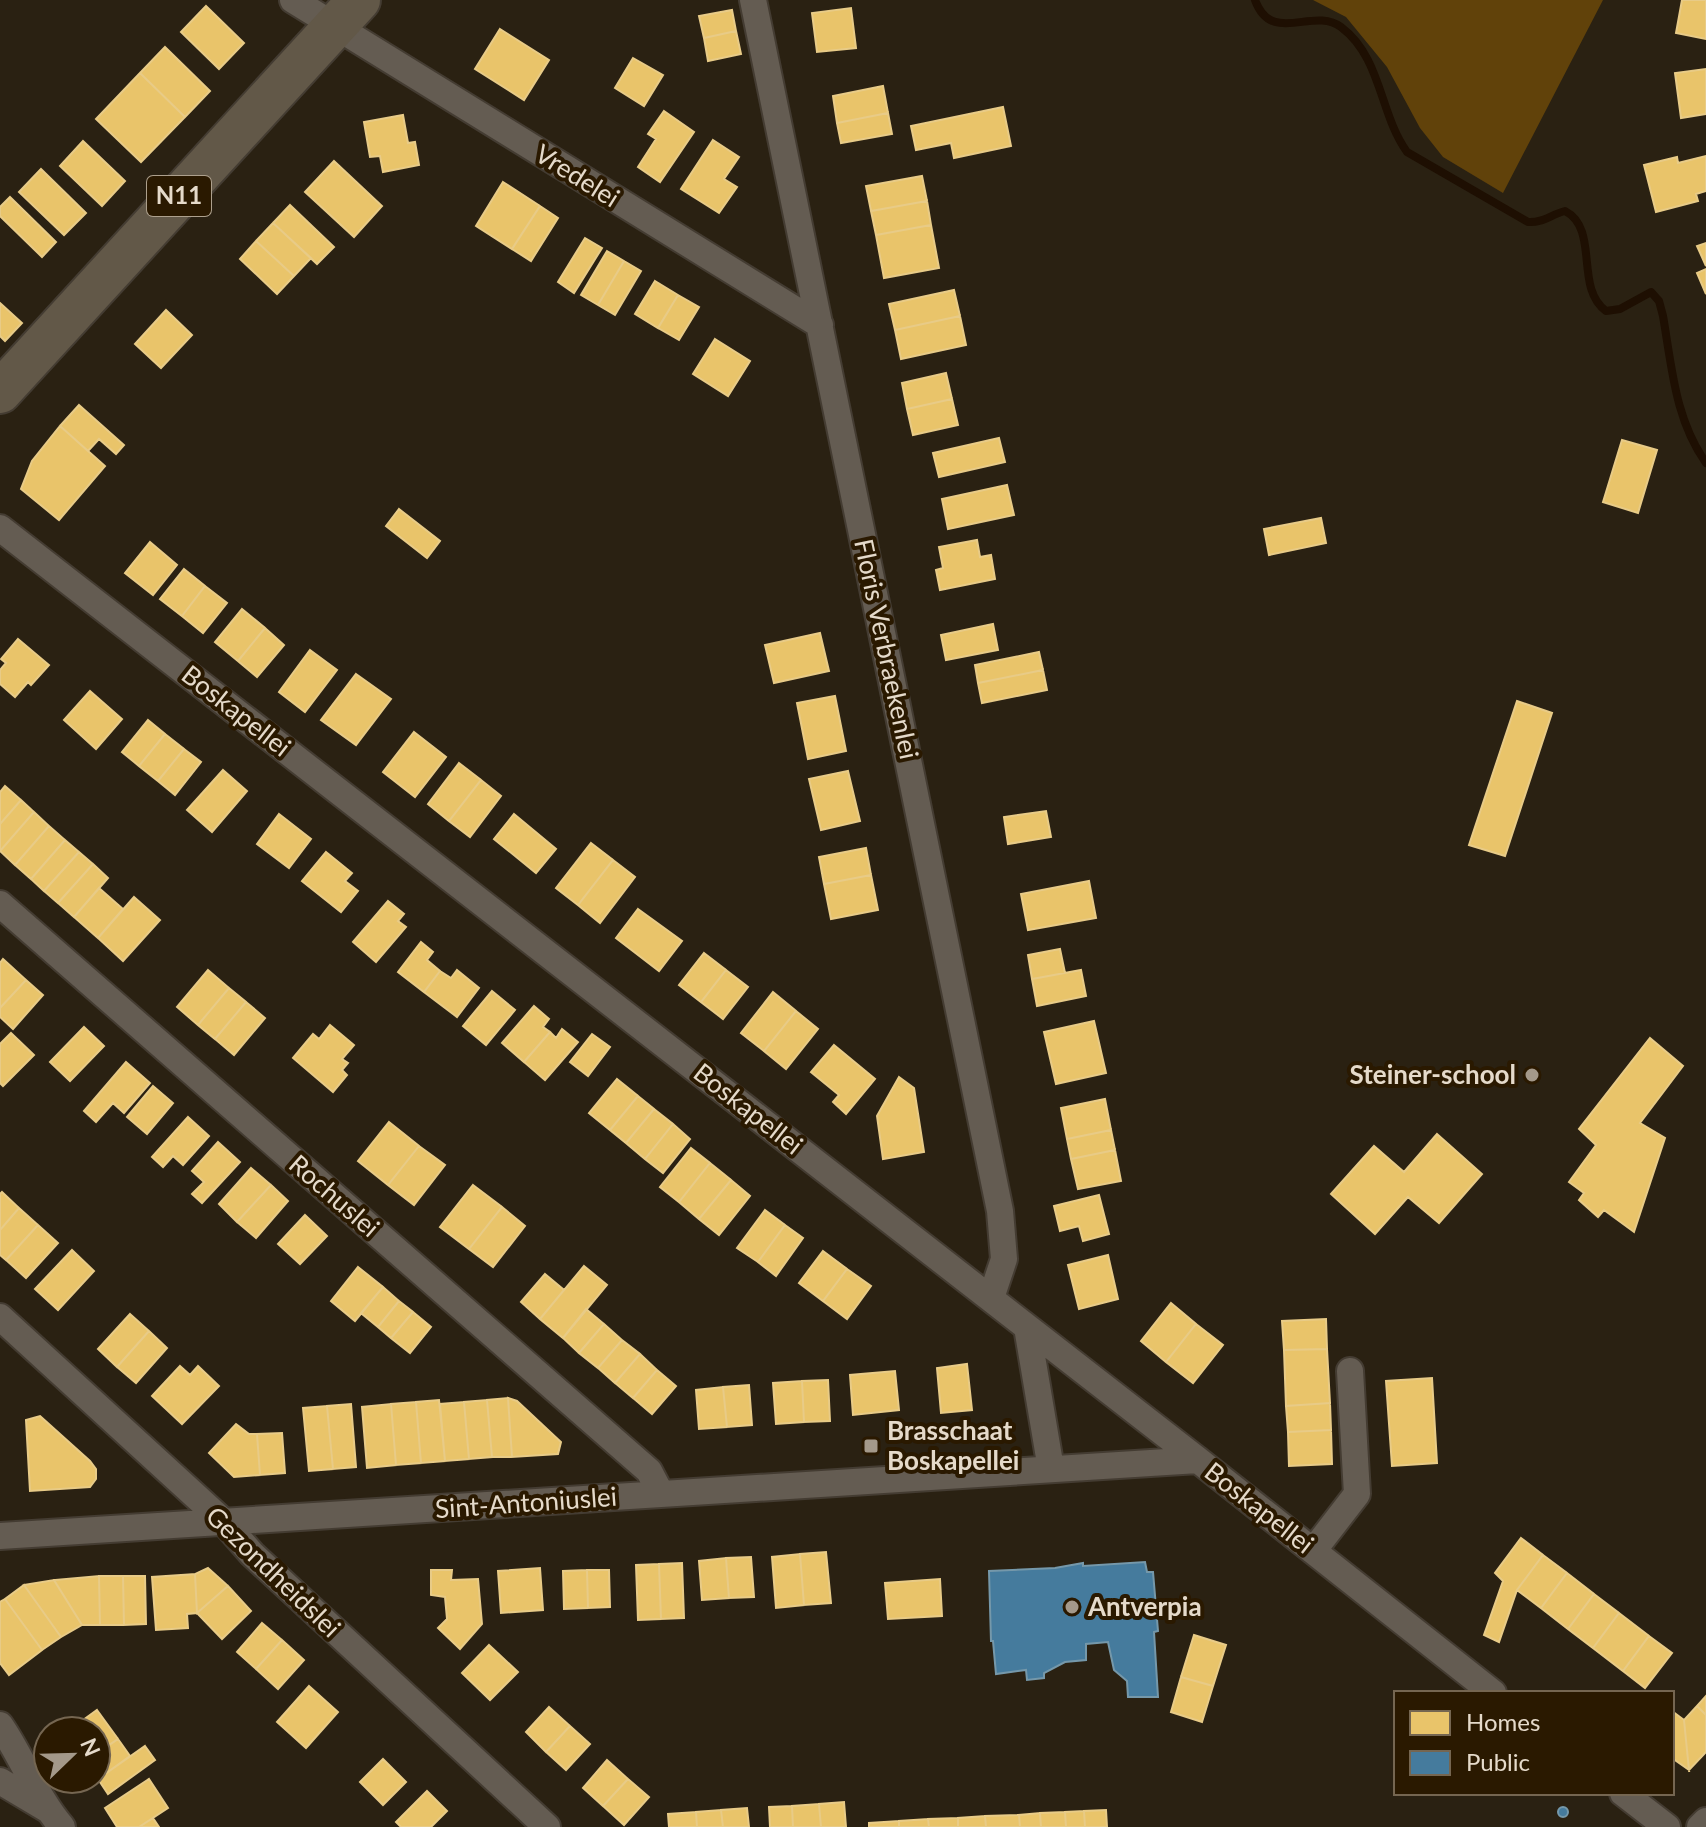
<svg xmlns="http://www.w3.org/2000/svg" width="1706" height="1827" font-family="Lato,sans-serif">
<style>
.green{fill:#61420a}
.homes{fill:#e9c46a;stroke:#e8cb87;stroke-width:2}
.public{fill:#457b9d;stroke:#7598aa;stroke-width:2}
.lines{fill:none;stroke-linecap:round;stroke-linejoin:round}
.stream{stroke:#1e0f02;stroke-width:8}
.minor-casing{stroke:#443c32;stroke-width:30}
.primary-casing{stroke:#443c32;stroke-width:46}
.minor{stroke:#645c52;stroke-width:26}
.primary{stroke:#625848;stroke-width:42}
.poi-dot{fill:#a4998a;stroke:#2a1900;stroke-width:3}
.labels{text-anchor:middle;stroke-width:8;stroke-linejoin:round;paint-order:stroke}
.shield{fill:#2a1900;stroke:#ada08d;stroke-width:2}
.shield-label{font-size:24px;font-weight:bold;fill:#e5daca}
.street-label{font-size:26px;fill:#e5daca;stroke:#2a1900}
.poi-label{font-size:26px;font-weight:bold;fill:#e5daca;stroke:#2a1900;text-anchor:start}
</style>
<rect width="100%" height="100%" fill="#2a2112"/>
<!-- green -->
<path class="green" d="M1313 0H1603L1503 193 1443 157 1420 128 1387 67 1346 17Z"/>
<!-- homes -->
<path class="homes" d="M1682 0H1706V39L1676 33Z
M206 6 244 43 219 69 181 32Z
M851 8 856 48 817 52 812 13Z
M732 10 736 31 704 38 699 16Z
M500 29 549 60 524 100 475 69Z
M736 31 741 54 708 61 704 38Z
M165 47 210 91 185 117 140 73Z
M633 58 663 75 644 106 615 88Z
M1706 69V114L1681 118 1675 73Z
M140 73 185 117 141 162 96 119Z
M883 86 888 113 837 123 833 96Z
M1003 107 1011 146 954 158 951 143 916 150 911 126Z
M664 111 694 132 660 182 638 167 656 139 648 134Z
M888 113 892 134 841 143 837 123Z
M403 115 408 143 415 142 419 165 383 172 380 156 370 157 364 122Z
M713 140 739 157 724 179 737 187 719 213 681 189Z
M83 141 125 181 102 206 60 166Z
M1706 156V191L1696 194 1698 201 1656 212 1644 165 1677 157 1678 163Z
M334 161 382 206 354 237 305 192Z
M41 169 86 213 64 235 19 192Z
M922 176 927 201 871 211 866 186Z
M503 182 540 206 512 249 476 226Z
M10 197 56 242 42 257 0 216V207Z
M927 201 931 225 876 235 871 211Z
M290 205 334 247 317 264 273 223Z
M540 206 558 218 531 261 512 249Z
M273 223 311 258 294 276 256 241Z
M931 225 939 268 884 278 876 235Z
M585 238 602 248 574 293 558 282Z
M256 241 294 276 277 294 240 259Z
M1706 243V266L1697 246Z
M607 251 624 261 598 305 581 295Z
M624 261 641 271 615 315 598 305Z
M1706 269V294L1697 273Z
M655 281 678 295 658 328 635 314Z
M954 290 960 316 895 330 889 304Z
M678 295 699 307 679 340 658 328Z
M0 303 22 323 5 341 0 336Z
M166 310 192 335 161 368 135 344Z
M960 316 966 345 901 359 895 330Z
M715 339 750 361 728 396 693 374Z
M946 373 952 399 907 409 902 383Z
M952 399 958 425 913 435 907 409Z
M79 405 124 445 116 454 99 439 88 451 60 426Z
M60 426 105 466 59 520 21 489 32 461Z
M999 438 1005 462 939 477 933 453Z
M1622 440 1657 450 1638 513 1603 502Z
M1007 485 1014 515 948 529 942 499Z
M399 509 440 541 427 558 386 526Z
M1321 518 1326 543 1269 555 1264 529Z
M977 540 980 557 991 555 995 579 940 590 936 570 943 568 939 547Z
M150 542 177 565 153 595 125 573Z
M184 569 205 586 182 616 160 599Z
M205 586 227 603 203 633 182 616Z
M242 609 265 628 238 661 215 642Z
M993 624 998 650 946 660 941 635Z
M265 628 284 645 257 677 238 661Z
M820 633 829 671 774 683 765 645Z
M18 639 49 665 31 685 28 682 15 697 0 684V670L6 663 1 659Z
M310 650 337 670 305 712 279 692Z
M1039 652 1043 670 978 683 975 665Z
M1043 670 1047 690 982 703 978 683Z
M356 674 391 699 356 745 321 720Z
M90 691 122 719 96 749 64 720Z
M835 696 846 751 808 759 797 703Z
M1517 701 1552 713 1505 856 1469 845Z
M148 720 165 734 139 766 122 752Z
M414 732 446 757 415 797 383 772Z
M165 734 184 749 158 781 139 766Z
M184 749 201 762 175 795 158 781Z
M459 763 481 780 449 821 428 804Z
M223 770 247 791 212 832 187 810Z
M848 771 860 821 821 830 809 779Z
M481 780 501 796 470 837 449 821Z
M5 786 21 800 0 824V792Z
M21 800 34 812 0 851V824Z
M1046 811 1051 837 1008 844 1004 817Z
M34 812 49 826 15 865 0 851Z
M279 814 311 839 289 868 257 844Z
M514 814 556 849 536 873 494 839Z
M49 826 65 840 31 879 15 865Z
M65 840 79 852 44 891 31 879Z
M591 843 613 860 578 905 556 888Z
M866 848 871 875 824 884 819 857Z
M79 852 93 864 58 903 44 891Z
M326 852 352 873 345 881 358 891 341 912 302 881Z
M613 860 635 877 600 923 578 905Z
M93 864 108 878 74 917 58 903Z
M871 875 878 910 831 919 824 884Z
M1089 881 1096 918 1028 930 1021 894Z
M99 888 123 909 98 938 74 917Z
M134 897 160 920 123 961 98 938Z
M388 901 404 914 398 921 406 927 376 962 353 942Z
M638 909 682 941 659 971 616 938Z
M421 942 433 952 427 960 440 971 424 992 398 972Z
M1060 949 1065 973 1032 979 1028 955Z
M704 953 726 970 701 1002 679 985Z
M3 959 26 980 0 1008V963Z
M208 970 229 988 198 1025 177 1007Z
M457 970 479 988 457 1017 424 992 440 971 451 978Z
M726 970 748 987 723 1019 701 1002Z
M1081 970 1086 996 1037 1006 1032 979Z
M26 980 43 995 13 1029 0 1017V1008Z
M229 988 246 1002 215 1039 198 1025Z
M492 991 515 1010 486 1045 463 1026Z
M773 992 796 1011 764 1051 741 1033Z
M246 1002 265 1018 234 1055 215 1039Z
M534 1006 549 1019 543 1027 550 1032 524 1062 502 1043Z
M796 1011 818 1029 786 1069 764 1051Z
M1094 1021 1106 1073 1056 1084 1044 1032Z
M330 1025 354 1045 342 1059 348 1063 342 1070 347 1075 333 1092 293 1058 313 1034 319 1039Z
M84 1027 104 1046 70 1081 50 1062Z
M562 1029 578 1042 545 1080 524 1062 550 1032 556 1038Z
M11 1033 34 1055 3 1086 0 1083V1044Z
M592 1034 610 1047 588 1076 570 1062Z
M1650 1038 1683 1066 1640 1123 1665 1138 1634 1232 1604 1210 1598 1217 1579 1200 1584 1193 1569 1182 1596 1145 1579 1129Z
M834 1045 875 1079 846 1114 833 1102 839 1095 811 1072Z
M126 1062 150 1083 124 1113 113 1103 96 1122 84 1111Z
M899 1077 914 1088 924 1152 883 1159 877 1116Z
M617 1079 638 1096 610 1130 589 1113Z
M153 1086 173 1103 147 1134 127 1117Z
M638 1096 654 1109 626 1143 610 1130Z
M1105 1099 1111 1130 1067 1139 1061 1108Z
M654 1109 673 1124 645 1159 626 1143Z
M188 1117 209 1136 183 1165 173 1156 163 1167 152 1157Z
M389 1122 419 1146 388 1185 358 1161Z
M673 1124 690 1139 663 1173 645 1159Z
M1111 1130 1115 1150 1071 1159 1067 1139Z
M1437 1134 1482 1174 1439 1223 1408 1197 1375 1234 1331 1194 1374 1146 1404 1172Z
M218 1142 240 1162 202 1203 192 1194 204 1182 192 1171Z
M419 1146 445 1165 414 1205 388 1185Z
M691 1148 710 1163 679 1202 660 1187Z
M1115 1150 1121 1181 1078 1189 1071 1159Z
M710 1163 731 1180 699 1219 679 1202Z
M251 1168 271 1185 237 1222 219 1204Z
M731 1180 750 1196 719 1235 699 1219Z
M271 1185 288 1201 256 1238 237 1222Z
M473 1185 502 1207 469 1249 440 1227Z
M2 1192 19 1208 0 1230V1194Z
M1099 1195 1109 1234 1083 1241 1079 1226 1060 1231 1054 1206Z
M502 1207 525 1226 493 1267 469 1249Z
M19 1208 38 1225 6 1260 0 1255V1230Z
M765 1210 785 1225 758 1262 737 1248Z
M305 1215 327 1236 300 1264 278 1244Z
M38 1225 58 1243 26 1278 6 1260Z
M785 1225 803 1238 776 1276 758 1262Z
M72 1250 94 1271 58 1310 35 1289Z
M823 1251 847 1269 823 1301 799 1283Z
M1108 1255 1118 1299 1079 1309 1068 1265Z
M584 1266 607 1285 563 1338 540 1319Z
M358 1267 383 1287 355 1321 331 1301Z
M847 1269 871 1286 847 1319 823 1301Z
M545 1274 564 1290 540 1319 521 1302Z
M383 1287 399 1301 378 1327 361 1313Z
M399 1301 413 1312 391 1338 378 1327Z
M1171 1303 1196 1324 1166 1362 1141 1341Z
M586 1309 604 1324 579 1353 563 1338Z
M413 1312 431 1327 410 1353 391 1338Z
M130 1314 149 1331 117 1367 98 1349Z
M1326 1319 1327 1349 1284 1350 1282 1321Z
M604 1324 622 1340 598 1368 579 1353Z
M1196 1324 1223 1345 1193 1383 1166 1362Z
M149 1331 167 1348 136 1383 117 1367Z
M622 1340 640 1354 615 1383 598 1368Z
M1327 1349 1330 1403 1286 1406 1284 1350Z
M640 1354 657 1370 633 1398 615 1383Z
M967 1364 972 1410 941 1413 937 1368Z
M180 1366 190 1375 198 1366 219 1386 182 1424 152 1396Z
M657 1370 676 1386 652 1414 633 1398Z
M895 1371 899 1410 853 1415 850 1375Z
M1432 1378 1437 1463 1392 1466 1386 1381Z
M828 1380 830 1421 804 1422 802 1381Z
M802 1381 804 1422 776 1424 773 1383Z
M749 1385 752 1425 727 1427 723 1387Z
M723 1387 727 1427 699 1429 696 1390Z
M508 1398 512 1457H492L487 1400Z
M508 1398 517 1401 561 1442 558 1454 512 1457Z
M439 1400 445 1461 421 1463 416 1402Z
M487 1400 492 1457 469 1459 464 1402Z
M416 1402 421 1463 396 1465 391 1404Z
M464 1402 469 1459 445 1461 440 1404Z
M1330 1403 1331 1430 1288 1432 1286 1406Z
M351 1404 356 1467 333 1469 327 1406Z
M391 1404 396 1465 367 1468 362 1407Z
M327 1406 333 1469 309 1471 303 1408Z
M40 1416 90 1461 96 1469V1479L90 1487 30 1491 26 1420Z
M236 1424 249 1434H257L260 1475 234 1477 209 1453Z
M1331 1430 1332 1464 1289 1466 1288 1432Z
M282 1433 285 1473 260 1475 257 1434Z
M1521 1538 1543 1555 1517 1590 1499 1642 1484 1635 1503 1581 1495 1573Z
M826 1552 831 1603 804 1605 800 1554Z
M800 1554 804 1605 776 1608 772 1557Z
M1543 1555 1567 1573 1541 1608 1517 1590Z
M751 1557 754 1597 729 1598 726 1558Z
M726 1558 729 1598 702 1600 699 1561Z
M682 1563 684 1618 661 1619 659 1564Z
M659 1564 661 1619 638 1620 636 1565Z
M208 1568 228 1586 197 1613 195 1574Z
M540 1568 543 1610 501 1613 498 1571Z
M431 1570H452L451 1580 478 1579 482 1624 460 1649 438 1628 447 1619 445 1597 431 1595Z
M587 1570 588 1608 564 1609 563 1571Z
M587 1570H609L610 1607 588 1608Z
M1567 1573 1594 1594 1568 1629 1541 1608Z
M195 1574 197 1613 187 1614 188 1628 156 1630 152 1577Z
M99 1576 100 1625H82L54 1580Z
M99 1576H123L124 1625H100Z
M123 1576H145L146 1624 124 1625Z
M940 1579 942 1616 888 1619 885 1583Z
M54 1580 82 1625 61 1637 24 1585Z
M24 1585 61 1637 42 1650 5 1599Z
M228 1586 251 1611 222 1639 197 1613Z
M1594 1594 1619 1613 1593 1648 1568 1629Z
M5 1599 42 1650 9 1675 0 1663V1602Z
M1619 1613 1649 1636 1623 1671 1593 1648Z
M262 1623 282 1640 256 1669 237 1652Z
M1194 1635 1226 1645 1213 1686 1181 1677Z
M1649 1636 1672 1653 1645 1688 1623 1671Z
M282 1640 304 1660 278 1689 256 1669Z
M489 1645 518 1672 490 1700 462 1673Z
M1181 1677 1213 1686 1202 1722 1171 1712Z
M309 1686 338 1712 306 1748 277 1722Z
M1706 1696V1715L1697 1706Z
M1697 1706 1706 1715V1752L1689 1770 1684 1720Z
M549 1707 570 1726 546 1752 526 1732Z
M97 1710 118 1739 96 1754V1731H68Z
M1672 1711 1684 1720 1689 1770 1672 1758Z
M570 1726 590 1744 566 1770 546 1752Z
M118 1739 130 1756 87 1787 81 1779H96V1754Z
M145 1746 155 1760 108 1794 98 1779Z
M383 1759 406 1782 383 1805 360 1782Z
M607 1760 628 1779 603 1806 583 1788Z
M149 1779 168 1808 139 1827H117L105 1808Z
M628 1779 649 1797 624 1825 603 1806Z
M427 1791 447 1811 431 1827H401L396 1822Z
M844 1802 846 1827H821L819 1804Z
M819 1804 821 1827H793L792 1806Z
M792 1806 793 1827H770L769 1807Z
M747 1808 749 1827H723L721 1810Z
M721 1810 723 1827H697L696 1812Z
M1106 1810 1107 1827H1085L1084 1811Z
M1084 1811 1085 1827H1066L1065 1812Z
M696 1812 697 1827H669L668 1814Z
M1065 1812 1066 1827H1041L1040 1813Z
M1040 1813 1041 1827H1020L1019 1815Z
M1019 1815 1020 1827H986L985 1816Z
M985 1816 986 1827H958V1818Z
M153 1818 159 1827H139Z
M958 1818V1827H929L928 1819Z
M928 1819 929 1827H899V1821Z
M899 1821V1827H869V1823Z"/>
<!-- public -->
<path class="public" d="M1145 1562 1147 1572H1153L1158 1631 1154 1632 1158 1697H1128L1127 1681 1114 1670 1108 1642 1086 1644V1660L1065 1662 1044 1673V1678L1027 1680 1026 1670 996 1674 993 1641H991L989 1571 1055 1568 1083 1563V1566Z
M1558 1812a5 5 0 1 1 10 0a5 5 0 1 1-10 0Z"/>
<g class="lines">
<!-- stream -->
<path class="stream" d="M1255 0C1272 46 1313 6 1341 27 1382 58 1379 113 1407 152L1528 222C1543 223 1550 215 1565 211 1600 229 1574 288 1606 311L1620 309 1651 292 1659 301 1663 316C1672 368 1675 419 1706 463"/>
<!-- minor casing -->
<g class="minor-casing">
<path id="minor" d="M293 0 820 325
M753 0 1000 1211 1004 1259 991 1298
M0 528 1198 1460 1493 1693
M0 904 649 1471 661 1494
M0 1317 224 1522 252 1554 547 1827
M1027 1327 1051 1469
M0 1536 1198 1460
M1313 1551 1357 1494 1350 1371
M0 1725C23 1758 36 1797 62 1827
M0 1781 47 1809
M1623 1793 1667 1827
M1700 1827 1706 1821"/>
</g>
<!-- primary casing -->
<g class="primary-casing">
<path id="primary" d="M0 392 359 0"/>
</g>
<!-- minor -->
<use href="#minor" class="minor"/>
<!-- primary -->
<use href="#primary" class="primary"/>
</g>
<!-- markers -->
<g class="poi-dot">
<circle cx="1532" cy="1075" r="8"/>
<rect x="863" y="1438" width="16" height="16" rx="4"/>
<circle cx="1072" cy="1607" r="8"/>
</g>
<g class="labels">
<!-- shield labels -->
<rect class="shield" x="147" y="176" width="64" height="40" rx="6"/>
<g class="shield-label">
<text x="179" y="204">N11</text>
</g>
<!-- street labels -->
<g class="street-label">
<text transform="translate(577 176) rotate(32)" y="9">Vredelei</text>
<text transform="translate(886 649) rotate(78)" y="9">Floris Verbraekenlei</text>
<text transform="translate(236 711) rotate(38)" y="9">Boskapellei</text>
<text transform="translate(748 1109) rotate(38)" y="9">Boskapellei</text>
<text transform="translate(334 1196) rotate(41)" y="9">Rochuslei</text>
<text transform="translate(526 1503) rotate(-4)" y="9">Sint-Antoniuslei</text>
<text transform="translate(1259 1508) rotate(38)" y="9">Boskapellei</text>
<text transform="translate(273 1572) rotate(44)" y="9">Gezondheidslei</text>
</g>
<!-- poi labels -->
<g class="poi-label">
<text x="1516" y="1084" text-anchor="end">Steiner-school</text>
<text x="887" y="1440">Brasschaat<tspan x="887" dy="30">Boskapellei</tspan></text>
<text x="1088" y="1616">Antverpia</text>
</g>
</g>
<!-- legend -->
<rect x="1394" y="1691" width="280" height="104" fill="#2a1900" stroke="#756651" stroke-width="2"/>
<rect x="1410" y="1711" width="40" height="24" fill="#e9c46a" stroke="#756651" stroke-width="2"/>
<text x="1466" y="1731" font-size="24" fill="#e5daca">Homes</text>
<rect x="1410" y="1751" width="40" height="24" fill="#457b9d" stroke="#756651" stroke-width="2"/>
<text x="1466" y="1771" font-size="24" fill="#e5daca">Public</text>
<!-- north arrow -->
<g transform="translate(72 1755) rotate(67)"><circle r="38" fill="#2a1900" stroke="#756651" stroke-width="2"/>
<path d="M0-6L14 30L0 20L-14 30Z" fill="#a4998a"/>
<text y="-12" font-size="22" font-weight="bold" text-anchor="middle" fill="#e5daca">N</text>
</g>
</svg>
